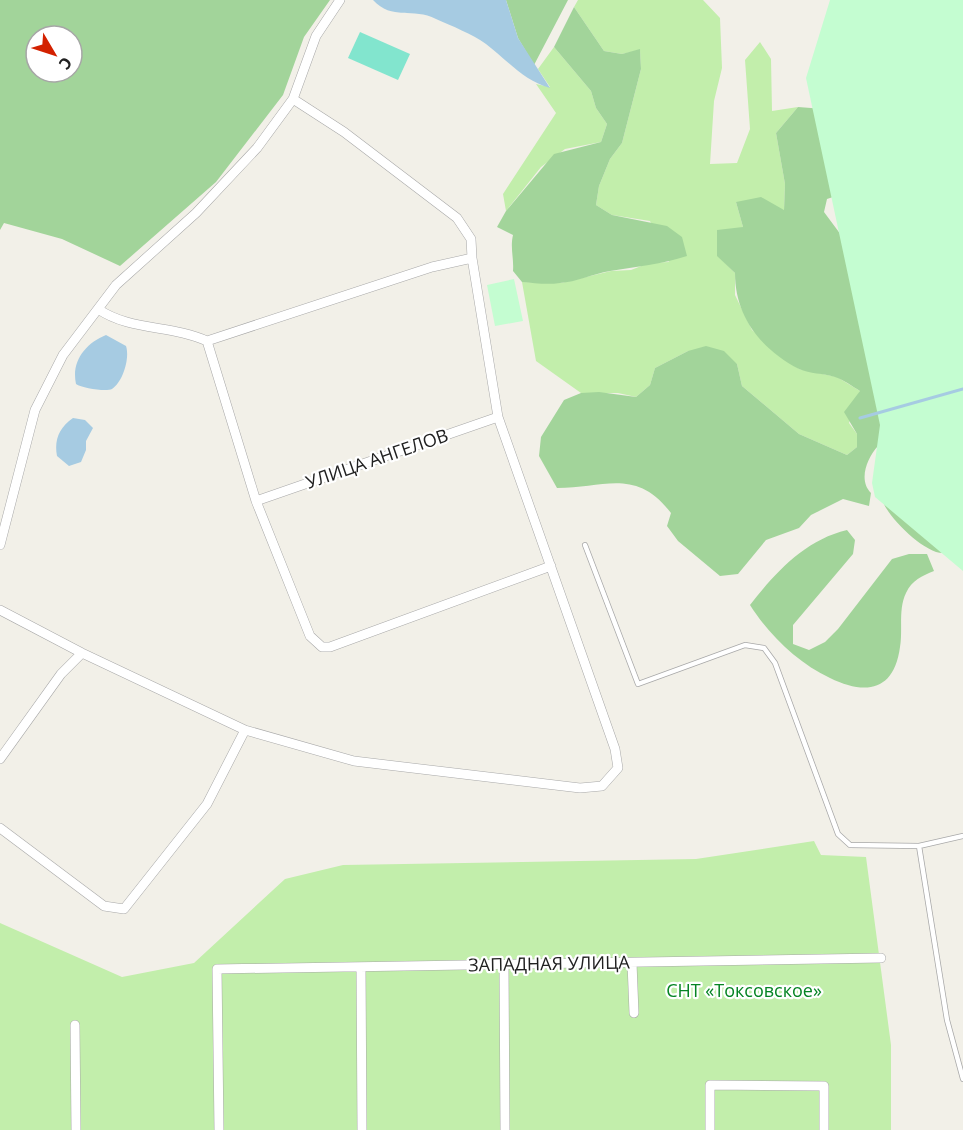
<svg xmlns="http://www.w3.org/2000/svg" width="963" height="1130" font-family="'Open Sans',sans-serif">
<style>
.grass{fill:#c2eeab}
.forest{fill:#a2d49a;fill-rule:evenodd}
.park{fill:#c4fdd1}
.pitch{fill:#82e5ce}
.water{fill:#a6cbe2}
.lines{fill:none;stroke-linecap:round;stroke-linejoin:round}
.stream{stroke:#a6cbe2;stroke-width:3}
.lane-casing{stroke:#a8a8a8;stroke-width:6}
.street-casing{stroke:#a8a8a8;stroke-width:10}
.lane{stroke:#fff;stroke-width:4.5}
.street{stroke:#fff;stroke-width:9}
.labels{text-anchor:middle;stroke-width:4.5;stroke-linejoin:round;paint-order:stroke}
.street-label{font-size:18px;fill:#212121;stroke:#fff}
.park-label{font-size:18px;fill:#068424;stroke:#fff}
</style>
<rect width="100%" height="100%" fill="#f2f0e8"/>
<!-- grass -->
<path class="grass" d="M578 0H703L720 18 722 68 714 101 710 164 737 163 750 129 745 60 760 42 771 59 772 111 798 107 776 133 785 184 784 210 736 202 743 227 717 255 735 273V295L752 330 799 369 837 377 860 391 849 423 857 434V447L847 455 799 434 742 386 737 364 688 351 655 368 650 385 636 397 618 393H581L536 361 522 282 561 283 611 271 631 270 649 263 669 262 650 221 612 215 596 205 599 186 610 159 622 143 641 69 640 50 622 54 604 51 574 7Z
M554 47 591 91 596 108 607 124 601 142 565 149 541 167 506 211 503 194 556 113 536 84 550 87 538 69Z
M814 841 821 855 866 857 891 1045V1130H0V923L122 977 194 963 285 879 343 865 696 859Z"/>
<!-- forest -->
<path class="forest" d="M0 0H330L304 37 283 95 216 182 120 266 62 239 4 223 0 230ZM36 36H72V72H36Z
M506 0H568L534 65 518 38Z
M574 7 604 51 622 54 640 49 641 69 622 143 610 159 599 186 596 205 612 215 667 226 682 237 687 256C662 264 636 267 610 271 593 274 576 282 560 283 547 285 534 283 522 282L513 271C514 258 510 248 513 235L497 227 506 211 554 154 601 142 607 124 596 108 591 91 554 47Z
M798 107 824 109 851 191 827 199 824 212 847 243 944 553C926 555 886 516 882 499 878 483 879 463 878 446 867 458 858 480 871 493L869 506 843 499 811 515 799 528 766 540 738 574 720 576 678 541 667 526 671 513C636 467 604 488 557 488L539 456 541 437 564 400 581 393 599 392 636 397 650 385 655 368 688 351 706 346 724 351 737 364 742 386 799 434 847 455 857 447V434L844 412 860 391C852 386 844 380 835 377 823 373 810 374 799 369 761 349 735 317 735 273L717 256V230L743 227 736 202 761 197 784 210 785 184 776 133Z
M847 530 855 540 853 554 793 625V644L809 650 825 642 838 629 892 559 909 554H927L934 571C922 576 912 580 906 593 898 609 903 630 900 647 894 692 865 695 830 678 798 663 769 635 750 605 776 572 805 540 847 530Z"/>
<!-- park -->
<path class="park" d="M830 0H963V571L875 497 872 483 880 425 806 78Z
M514 279 523 321 495 326 487 285Z"/>
<!-- pitch -->
<path class="pitch" d="M360 32 410 54 398 80 348 58Z"/>
<!-- water -->
<path class="water" d="M373 0H506L518 38 550 88C524 81 507 60 486 44 472 34 452 26 436 19 413 7 392 21 373 0Z
M106 335 126 346C130 358 123 382 112 389 106 392 82 388 76 384 71 361 86 343 106 335Z
M73 418 85 420 93 428 86 441V450L81 462 69 466 57 456C54 440 59 428 73 418Z"/>
<g class="lines">
<!-- stream -->
<path class="stream" d="M860 418 963 389"/>
<!-- lane casing -->
<g class="lane-casing">
<path id="lane" d="M585 545 638 684 745 645 764 648 775 663 838 834 850 845 919 846 963 836
M919 846 947 1020 963 1079"/>
</g>
<!-- street casing -->
<g class="street-casing">
<path id="street" d="M293 99 344 132 457 218 471 239 472 258 432 267 207 341 256 501 310 636 322 647H330L551 566
M98 309C130 331 172 325 207 341
M256 501 498 417
M0 545 35 410 63 355 116 285 196 213 257 148 293 99 316 36 340 0
M0 610 82 653 245 730 354 761 580 788 602 786 618 768 615 749 498 417 472 258
M0 759 61 674 82 653
M0 828 104 906 124 909 207 804 245 730
M632 963 634 1013
M504 965 505 1130
M361 968 362 1130
M75 1025 76 1130
M219 1130 217 969 881 958
M710 1130V1085L824 1086V1130"/>
</g>
<!-- lane -->
<use href="#lane" class="lane"/>
<!-- street -->
<use href="#street" class="street"/>
</g>
<g class="labels">
<!-- street labels -->
<g class="street-label">
<text transform="translate(377 459) rotate(-19)" y="6">УЛИЦА АНГЕЛОВ</text>
<text transform="translate(549 964) rotate(-1)" y="6">ЗАПАДНАЯ УЛИЦА</text>
</g>
<!-- park labels -->
<g class="park-label">
<text x="744" y="997">СНТ «Токсовское»</text>
</g>
</g>
<!-- north arrow -->
<g transform="translate(54 54) rotate(129)"><circle r="28" fill="#ffffff" stroke="#a6a6a6" stroke-width="1.5"/>
<path d="M0-4.5L10 22L0 15L-10 22Z" fill="#d32100"/>
<text y="-9" font-size="16" font-weight="bold" text-anchor="middle" fill="#212121">С</text>
</g>
</svg>
